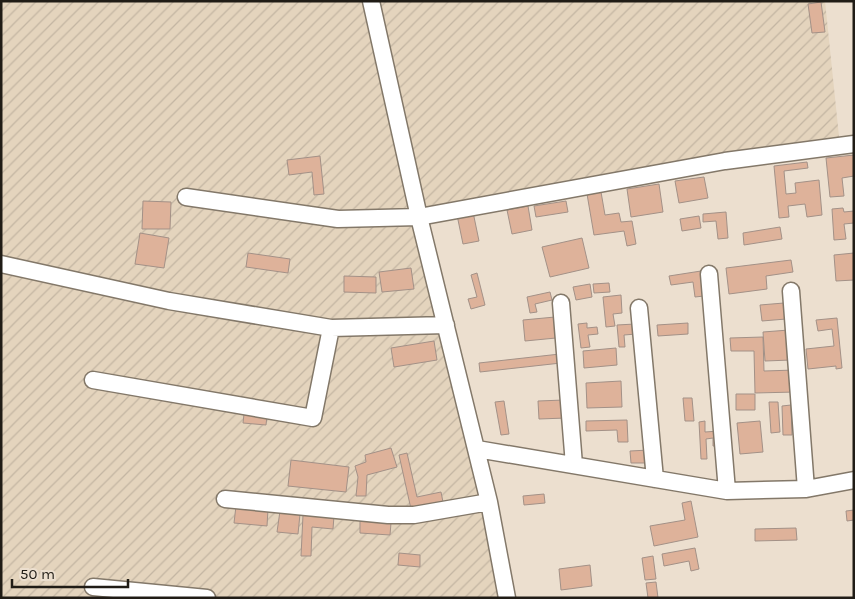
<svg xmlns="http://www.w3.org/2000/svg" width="855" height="599" font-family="Karla,sans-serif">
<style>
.industrial{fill:url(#industrial-furrows)}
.building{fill:#deb29a;stroke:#a39187}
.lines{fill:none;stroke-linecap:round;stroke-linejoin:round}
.minor-casing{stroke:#837869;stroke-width:19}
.minor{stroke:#fff;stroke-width:16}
</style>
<defs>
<pattern id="industrial-furrows" width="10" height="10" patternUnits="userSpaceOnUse" patternTransform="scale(1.25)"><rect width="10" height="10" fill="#e4d4bd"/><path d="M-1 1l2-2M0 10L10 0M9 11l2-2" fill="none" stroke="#c3b5a2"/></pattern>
</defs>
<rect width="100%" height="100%" fill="#ecdfcf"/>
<!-- industrial -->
<path class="industrial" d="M1 1H825L840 146 419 218 514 598H1Z"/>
<!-- building -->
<path class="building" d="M821 2 825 32 812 33 808 4Z
M854 155V176L842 178 844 196 830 197 826 158Z
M320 156 324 194 314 195 312 172 289 175 287 160Z
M807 162 808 168 784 171 786 194 796 193 795 183 819 180 822 215 807 217 805 204 788 206 789 217 779 218 774 166Z
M704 177 708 198 679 203 675 181Z
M659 184 663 212 631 217 627 189Z
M601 192 605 215 619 213 621 222 632 221 636 244 627 246 624 231 594 235 587 194Z
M143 201 171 202 170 229H142Z
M566 201 568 212 536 217 534 206Z
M528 206 532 230 512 234 507 210Z
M843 208 844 212 854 211V223L844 224 846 239 834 240 832 209Z
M473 212 479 241 463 244 457 215Z
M726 212 728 238 718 239 716 221 703 222V214Z
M699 216 701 228 682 231 680 219Z
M780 227 782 239 744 245 743 233Z
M140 233 169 238 164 268 135 264Z
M582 238 589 268 550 277 542 247Z
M248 253 290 259 288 273 246 267Z
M854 253V280L836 281 834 255Z
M791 260 793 272 766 276 767 289 729 294 726 268Z
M411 268 414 289 382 292 379 272Z
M701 271 704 296 695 297 693 282 671 285 669 276Z
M477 273 485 305 471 309 468 299 477 297 471 275Z
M344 276 376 277V293L344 292Z
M609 283 610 292 594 293 593 284Z
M590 284 592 297 576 300 573 287Z
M550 292 552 300 535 304 537 312 530 313 527 297Z
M621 295 622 313 613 314 615 326 606 327 603 297Z
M784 303 786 319 762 321 760 305Z
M555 317 556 338 525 341 523 320Z
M837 318 842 368 836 369V366L808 369 806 349 834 346 832 329 818 331 816 320Z
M587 323V328L597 327 598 334 588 335 590 347 581 348 578 324Z
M688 323V334L658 336 657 325Z
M635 324 636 334 624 335 625 347H619L617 325Z
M789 330 791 360 765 361 763 332Z
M763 337 764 371 795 370 796 392 755 393 754 351H731L730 338Z
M434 341 437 360 394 367 391 348Z
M616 348 617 365 584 368 583 351Z
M560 354 561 363 480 372 479 363Z
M621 381 622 407 587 408 586 383Z
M736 394H755V410H736Z
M683 398H692L694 421H685Z
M564 400 566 418 539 419 538 401Z
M504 401 509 434 501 435 495 402Z
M769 402H778L780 432 771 433Z
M791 405 792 435H783L782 406Z
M244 414 267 416 266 425 243 423Z
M627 420 628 442H618L617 430 586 431V421Z
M705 421V432L719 431 720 446H713V438L706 439 707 459H701L699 422Z
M760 421 763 452 740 454 737 423Z
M391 448 397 467 367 475 366 496H356L358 477 355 466 366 462 365 455Z
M649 450 650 463H631L630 451Z
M407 453 417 497 441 492 443 502 411 509 399 455Z
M291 460 349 467 346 492 288 486Z
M544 494 545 503 524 505 523 496Z
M691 501 698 537 654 546 650 526 685 520 682 503Z
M236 506 268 509 267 526 234 523Z
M854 510V520L847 521 846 511Z
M280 511 300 514 298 534 277 532Z
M303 515 334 516 333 529 312 527 311 556H301Z
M360 521 391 523 390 535 360 533Z
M796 528 797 540 755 541V529Z
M695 548 699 569 691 571 689 561 664 566 662 554Z
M399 553 420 555V567L398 565Z
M653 556 656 579 645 580 642 558Z
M590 565 592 586 561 590 559 569Z
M656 582 658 598H648L646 583Z"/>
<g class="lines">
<!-- minor casing -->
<g class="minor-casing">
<path id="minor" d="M371 1 419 217 489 502 507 598
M186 197 338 219 419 217 725 161 854 144
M1 264 169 301 331 328 446 325
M709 274 727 491
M791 291 806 489
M561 303 574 465
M639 308 655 479
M93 380 313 418 331 328
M477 449 727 491 806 489 854 480
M225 499 388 515H414L489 502
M93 587 207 598"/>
</g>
<!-- minor -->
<use href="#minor" class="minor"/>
</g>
<!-- border -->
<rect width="855" height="599" fill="none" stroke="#201c16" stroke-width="5"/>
<!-- scale -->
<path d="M12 579v8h116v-8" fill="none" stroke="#201c16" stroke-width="2.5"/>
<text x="20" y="579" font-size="15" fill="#201c16" stroke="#ecdfcf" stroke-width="4" paint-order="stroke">50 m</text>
</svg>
